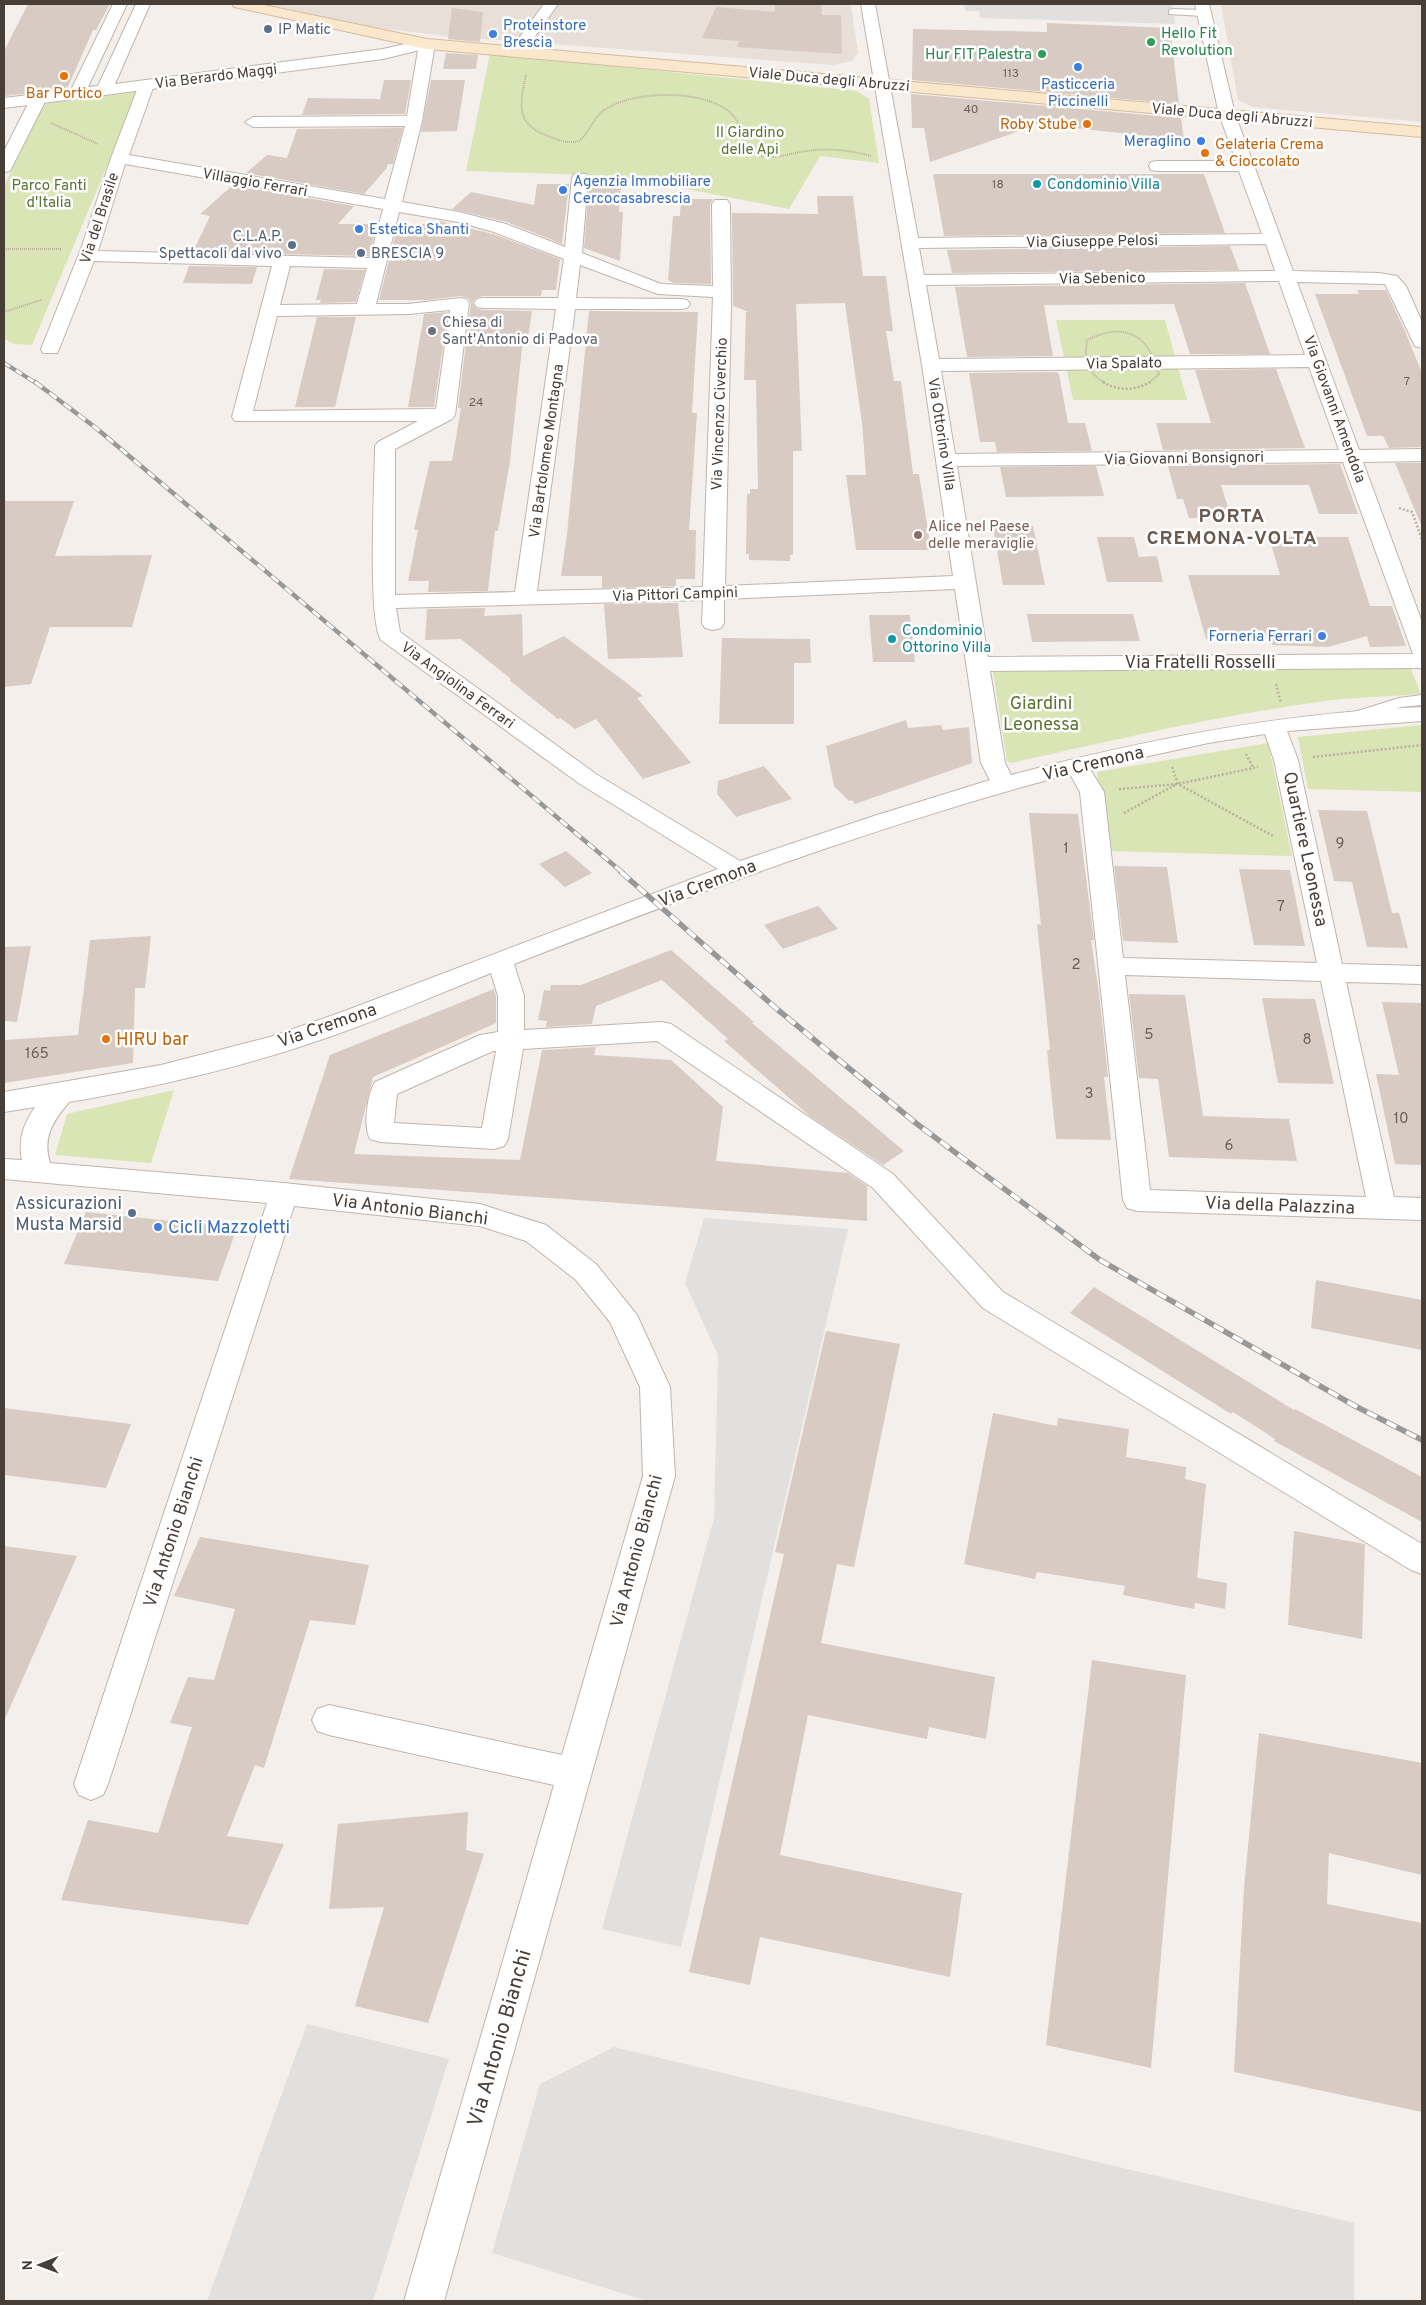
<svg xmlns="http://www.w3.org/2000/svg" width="1426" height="2305" font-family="Overpass,sans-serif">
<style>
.residential{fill:#e7dfd8}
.green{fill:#d9e5b5}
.parking{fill:#e2e0de}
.building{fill:#d8cbc3}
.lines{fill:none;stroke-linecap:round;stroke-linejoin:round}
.service-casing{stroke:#bfb5ad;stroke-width:2}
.minor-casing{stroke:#bfb5ad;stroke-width:2}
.tertiary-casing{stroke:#bfb5ad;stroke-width:2}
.secondary-casing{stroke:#d3bb9e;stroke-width:2}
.path-far1{stroke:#bfae9f;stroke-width:2;stroke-dasharray:1 1;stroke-linecap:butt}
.path{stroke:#bfae9f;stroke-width:2.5;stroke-dasharray:2 2;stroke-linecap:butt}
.service{fill:#fff;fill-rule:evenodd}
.minor{fill:#fff;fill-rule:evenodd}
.tertiary{fill:#fff;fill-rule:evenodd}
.secondary{fill:#fbe7cc;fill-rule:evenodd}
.rail-far2-casing{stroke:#989898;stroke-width:4}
.rail-far1-casing{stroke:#989898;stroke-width:4.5}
.rail-casing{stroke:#989898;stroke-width:5.5}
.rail-far2{stroke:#fff;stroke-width:2.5;stroke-dasharray:7;stroke-linecap:butt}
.rail-far1{stroke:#fff;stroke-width:3;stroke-dasharray:9;stroke-linecap:butt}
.rail{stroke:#fff;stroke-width:4;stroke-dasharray:11;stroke-linecap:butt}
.service-dot{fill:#5c6f8a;stroke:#fff;stroke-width:2}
.shop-dot{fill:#3f7fe0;stroke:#fff;stroke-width:2}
.leisure-dot{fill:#2e9e5b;stroke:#fff;stroke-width:2}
.food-dot{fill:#e8710a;stroke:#fff;stroke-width:2}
.culture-dot{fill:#0f9aa8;stroke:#fff;stroke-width:2}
.worship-dot{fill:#6b7280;stroke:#fff;stroke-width:2}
.education-dot{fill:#8d6e63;stroke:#fff;stroke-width:2}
.labels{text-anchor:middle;stroke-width:5;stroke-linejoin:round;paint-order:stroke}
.far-number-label{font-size:12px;fill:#6b615b}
.far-shop-label{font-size:15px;fill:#366cbe;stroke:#fff;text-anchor:start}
.far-service-label{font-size:15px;fill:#4e5e75;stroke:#fff;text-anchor:start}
.far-leisure-label{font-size:15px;fill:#27864d;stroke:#fff;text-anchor:start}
.far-street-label{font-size:15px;fill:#473e38;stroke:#fff}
.far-food-label{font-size:15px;fill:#c56008;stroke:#fff}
.far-park-label{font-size:15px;fill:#57752f;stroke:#fff}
.far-culture-label{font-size:15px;fill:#0d838f;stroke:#fff;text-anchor:start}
.far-worship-label{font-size:15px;fill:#5b616d;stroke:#fff;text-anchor:start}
.far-education-label{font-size:15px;fill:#785e54;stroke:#fff;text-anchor:start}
.number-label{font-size:15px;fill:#6b615b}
.street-label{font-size:18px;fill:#473e38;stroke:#fff}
.park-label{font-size:18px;fill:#57752f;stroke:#fff}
.food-label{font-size:18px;fill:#c56008;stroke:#fff;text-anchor:start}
.service-label{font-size:18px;fill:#4e5e75;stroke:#fff;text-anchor:end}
.shop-label{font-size:18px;fill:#366cbe;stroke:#fff;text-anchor:start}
.far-district-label{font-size:19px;font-weight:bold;letter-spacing:1px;fill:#695a50;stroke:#fff}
.near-street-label{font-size:21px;fill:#473e38;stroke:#fff}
</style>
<rect width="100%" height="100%" fill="#f4efea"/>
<!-- residential -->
<path class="residential" d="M266 4H851L858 53 852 61 832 65 444 36 372 27Z
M1221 4H1422V122L1253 107 1238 100Z"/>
<!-- green -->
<path class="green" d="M490 54 857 91 869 99 879 163 820 156 789 209 620 176 466 171Z
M138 92 32 345 14 344 4 339V186L43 106 49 103Z
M1056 320H1165L1187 400H1073Z
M1410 667 1421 694C1387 697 1352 697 1318 702 1215 716 1113 740 1011 763L1007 761 993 672Z
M1422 725V792L1308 789 1298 737Z
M1268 743 1292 856 1107 851 1097 772Z
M174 1090 151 1163 55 1155 67 1114Z"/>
<!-- parking -->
<path class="parking" d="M964 4H1172L1175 24 980 18 979 11H965Z
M704 1218 848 1229 681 1947 602 1929 714 1518 718 1355 685 1283Z
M307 2024 449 2059 373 2301H207Z
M614 2047 1354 2223V2301H647L492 2253 540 2084Z"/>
<!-- building -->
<path class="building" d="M28 4H110L96 30H93L67 89 4 96V51Z
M775 4H821L822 15H841L842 54 737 47 739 41 702 38 716 7 775 12Z
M452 8 483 12 480 42 448 39Z
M1047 23 1170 28 1179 104 912 80 913 29 1047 32Z
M446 53 478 55 476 69H443Z
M384 80H411L405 114 302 115 308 98 380 99Z
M431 80H465L457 131 421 132Z
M911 94 1181 118 1184 140 1020 122 1022 130 930 162 924 128H912Z
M403 128 393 164H388L386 169 364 194 246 173 267 155 287 158 297 129Z
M933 174H1204L1225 233 944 236Z
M537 184H569L562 244 507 222 452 209 471 192 534 205Z
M589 184 621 185 619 212H623L620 261 584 248Z
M233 185 354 206 338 224H377L369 256 193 252 210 216 200 214Z
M817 196H853L863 276H886L893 331H886L894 381H901L913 474H919L931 550H856L846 475H866L862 423 845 303 796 304 802 451H793V555H790V561L749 560V554H746L747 494H750V489H758L756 380H744L746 312H749L733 306 732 213 818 214Z
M681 199H713L710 204 711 284 674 283 668 280 673 216H680Z
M439 221 493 234 560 259 556 290H542L541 296H483L476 298 472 303 476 308 483 310 532 311 528 338H523L510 461 498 531H495L488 591 428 592 429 581H408L418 530H414L430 461H452L461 408H458L471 303 468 298 460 296 427 300H379L398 224H435Z
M1230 246 1239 270 952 273 947 250Z
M189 266 257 267 252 284 183 283Z
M324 269 365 270 356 302 320 303 321 300H316Z
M1245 283 1270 354H1190L1174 304 1044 305 1053 356 967 357 955 287Z
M1357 290H1386L1405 331 1422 373V447L1389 448 1383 436H1367L1315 294H1359Z
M589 311 698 312 692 413H697L689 530H696L695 579H676V586L602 588V576H561L567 534Z
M448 312 434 407H408L424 314Z
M317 317H356L335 407H295Z
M1276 369 1305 448 1163 450 1156 423H1211L1195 370Z
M1056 372 1059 374 1068 423H1085L1092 451 997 452 995 442H980L969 373Z
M1395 463H1422V527Z
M1340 464 1358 514H1319L1309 485H1221L1231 517 1189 518 1183 499H1177L1168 466Z
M1096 466 1104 496 1006 497 1000 467Z
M4 501H74L55 556 152 555 132 627H50L31 684 4 687Z
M1033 526 1045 585H1003L993 527Z
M1097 537H1134L1139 557 1157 556 1163 582H1107Z
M1269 537H1348L1370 606H1392L1406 646 1370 647 1367 636 1328 647 1272 645 1270 638 1206 639 1188 575H1280Z
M678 603 683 657 608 659 604 604Z
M485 608 484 616 522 614 523 656 564 636 628 684 643 696 637 698 691 763 643 779 596 719 575 729 560 718 558 719 509 680 511 679 461 639 425 640 427 609Z
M1027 614H1133L1140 641 1032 642Z
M869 615H910L915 662H873Z
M722 638 810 639 811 663H794V724H719Z
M906 720 908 728 941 725 943 730 969 727 972 763 855 804 852 800 849 801 834 786 826 746Z
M764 766 792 799 736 817 717 794 718 781Z
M1318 810 1367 811 1392 913H1399L1408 948 1367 947 1352 882 1334 881Z
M1029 813 1078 814 1094 940H1091L1099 993 1108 1077H1104L1111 1140 1056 1139 1047 1050H1050L1037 924 1041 925Z
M566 851 592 873 565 887 539 864Z
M1114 866 1167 867 1178 943 1123 941Z
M1239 869 1290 870 1305 946 1254 945Z
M818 906 838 929 783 949 764 925Z
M151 936 145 988H135L133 1063 4 1083V1040L78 1035 90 940Z
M31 946 17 1022 4 1021V947Z
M671 950 754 1022 752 1023 904 1151 883 1165 811 1117 724 1041 728 1039 662 980 596 1006 592 1024 546 1027 547 1021 538 1020 544 990 550 991 551 985H581Z
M494 989 496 996V1023L373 1077 354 1154 520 1160 542 1050 596 1047 594 1055 671 1060 723 1107 716 1161 848 1173 867 1186V1221L289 1179 330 1055Z
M1129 994 1185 995 1203 1116 1289 1119 1297 1161 1169 1157 1158 1079 1139 1078Z
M1262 998 1315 999 1334 1084 1278 1083Z
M1382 1002 1422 1003V1165L1395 1164 1376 1074 1399 1075Z
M86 1212 237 1228 218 1281 64 1264Z
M1316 1280 1422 1300V1350L1311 1328Z
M1094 1287 1294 1410 1295 1409 1422 1477V1522L1274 1441 1275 1439 1233 1412 1231 1414 1070 1313Z
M826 1331 900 1344 854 1567 837 1564 821 1643 995 1677 986 1739 929 1727 927 1739 808 1715 780 1855 962 1893 950 1977 760 1937 750 1985 689 1972 784 1554 775 1552Z
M4 1408 131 1424 106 1488 4 1475Z
M993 1413 1057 1426 1058 1418 1129 1429 1126 1457 1186 1467 1185 1479 1206 1484 1197 1578 1227 1583 1225 1609 1195 1603 1194 1609 1123 1595 1125 1586 1037 1572 1035 1579 964 1564Z
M1294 1531 1365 1544 1362 1639 1288 1625Z
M200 1537 369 1565 355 1625 310 1620 264 1768 255 1765 227 1836 284 1844 248 1925 61 1900 88 1820 158 1833 192 1727 170 1723 188 1677 214 1680 235 1609 174 1596Z
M4 1546 77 1556 4 1721Z
M1092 1660 1186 1675 1151 2068 1046 2045Z
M1259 1733 1422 1763V1875L1329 1853 1327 1904 1422 1923V2112L1234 2072 1244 1888Z
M468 1812 466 1850 484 1854 428 2023 355 2006 384 1907 329 1909 338 1824Z"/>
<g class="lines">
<!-- service casing -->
<g class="service-casing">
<path id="service" d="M1173 9 1203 10 1208 13 1203 16 1169 14V10Z
M1422 695V705L1401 707 1353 722 1345 717 1348 714 1399 698Z"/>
</g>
<!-- minor casing -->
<g class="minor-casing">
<path id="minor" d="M544 4H558L521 56H511L508 53Z
M861 4H875L918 238 1262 234 1239 171H1157L1151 170 1149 166 1151 162 1157 161H1236L1219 114 1195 4H1209L1235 114 1293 271 1379 273 1397 276 1406 286 1422 322V348L1415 346 1413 342 1385 284 1297 282 1359 450 1422 449V461L1363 462 1422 622V668L990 671 1005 763 1011 775C1146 739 1282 713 1422 707V721L1287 731 1298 760 1342 964 1422 966V984L1346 982 1394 1197 1422 1198V1220L1137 1211 1127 1208 1123 1200 1080 792 1070 774C881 824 696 893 514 964L524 996V1030L662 1022 671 1024 893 1174 1003 1292 1422 1544V1574L1411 1570 983 1308 873 1188 657 1041 523 1049 508 1139 504 1146 494 1149 380 1142 370 1139C363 1126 367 1095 375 1082L480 1035 498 1032V996L491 973C436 995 382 1019 326 1038 243 1067 156 1087 69 1102 53 1121 42 1137 50 1163L284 1183 480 1204 546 1225 596 1264 637 1315 670 1387 675 1476 444 2301H404L554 1785 329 1735 317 1731 312 1720 317 1709 329 1705 562 1755 643 1476 640 1387 610 1322 576 1280 526 1241 480 1226 294 1206 108 1784 103 1795 91 1800 79 1795 74 1784 267 1203 4 1179V1159L22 1160C18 1139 23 1125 35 1107L4 1112V1092L161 1065 270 1037 342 1012 718 869 580 784 381 640C367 619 375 479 375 446L378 442 418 421H235L232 417 272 266 94 261 59 349 57 353H43L41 349 81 249 111 158 140 82 146 80 154 85 129 155 385 199 405 126 253 127 245 122 253 117 407 116 419 44 422 41H432L435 44 422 121 402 202 459 212 506 224 565 247 572 178 574 174H586L588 178 582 253 661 284 713 286 712 204 715 200H727L730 204 731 305 725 586 953 576 922 365ZM125 164 383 209 370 258 98 251ZM399 212 458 222 494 232 564 259 558 298H483L477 299 474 303 477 307 483 308 556 309 515 592 395 595V449L452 419 455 415 469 303 466 299 460 298 408 304H376ZM1266 244 1275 271 924 275 919 248ZM580 265 658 294 713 297 703 587 537 591 575 309H681L687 308 690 304 687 300 681 299 576 298ZM290 266 367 268 357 304 280 305ZM1279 281 1305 355 939 359 926 285ZM450 310 436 409 253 411 277 316 408 314ZM1309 367 1339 450 955 454 941 371ZM1343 462 1413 654 988 657 957 466ZM955 589 981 763 990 780 877 815 740 861 596 774 400 632 396 608 703 600 702 623 705 628 713 630 721 628 724 623V599ZM1265 734 1274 760 1317 963 1123 958 1104 792 1090 769 1208 743ZM1125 975 1321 981 1366 1197 1150 1190ZM493 1051H496L482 1128 394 1123 397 1094Z
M38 95 46 100 12 167 10 171 4 172V151L30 100Z"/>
</g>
<!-- tertiary casing -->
<g class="tertiary-casing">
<path id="tertiary" d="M113 4H127L88 87 98 86 136 4H150L115 84 383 49 427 39 435 44 432 47 383 59 4 108V98L71 90Z"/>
</g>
<!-- secondary casing -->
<g class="secondary-casing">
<path id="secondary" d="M232 4H259L427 39 1422 127V137L427 49 239 8 234 7Z"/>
</g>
<!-- path-far1 -->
<path class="path-far1" d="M526 75C520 104 515 124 548 136 558 140 568 144 579 141 590 132 593 117 606 109 634 90 713 88 735 118 746 132 740 151 762 156 777 159 792 153 807 151 829 148 850 150 871 156
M51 123 98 144
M4 249H62
M4 312 41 300
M1105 383C1087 373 1084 359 1087 340 1125 321 1149 335 1159 374L1149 383"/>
<!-- path -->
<path class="path" d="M1103 382C1117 391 1135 391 1150 382
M1399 508 1412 512 1422 539
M1276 684 1281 703
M1246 754 1254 769
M1313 757 1422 745
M1172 767 1178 784 1273 836
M1119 789 1178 784 1258 767
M1124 813 1175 785"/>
<!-- service -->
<use href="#service" class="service"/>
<!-- minor -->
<use href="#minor" class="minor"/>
<!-- tertiary -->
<use href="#tertiary" class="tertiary"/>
<!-- secondary -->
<use href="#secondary" class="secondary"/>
<!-- rail-far2 casing -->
<g class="rail-far2-casing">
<path id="rail-far2" d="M4 363 36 383"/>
</g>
<!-- rail-far1 casing -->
<g class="rail-far1-casing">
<path id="rail-far1" d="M35 382 96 428 623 873"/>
</g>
<!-- rail casing -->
<g class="rail-casing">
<path id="rail" d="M621 872 778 1010 917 1124 1100 1260 1355 1406 1422 1440"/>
</g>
<!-- rail-far2 -->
<use href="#rail-far2" class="rail-far2"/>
<!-- rail-far1 -->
<use href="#rail-far1" class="rail-far1"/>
<!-- rail -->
<use href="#rail" class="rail"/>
</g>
<!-- markers -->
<g class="service-dot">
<circle cx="268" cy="29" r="5"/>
<circle cx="292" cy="245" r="5"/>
<circle cx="361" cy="253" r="5"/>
<circle cx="132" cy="1213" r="5"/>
</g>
<g class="shop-dot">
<circle cx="493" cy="34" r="5"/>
<circle cx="1078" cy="67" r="5"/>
<circle cx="1201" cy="141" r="5"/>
<circle cx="563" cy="190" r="5"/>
<circle cx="359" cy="229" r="5"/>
<circle cx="1322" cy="636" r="5"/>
<circle cx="158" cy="1227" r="5"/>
</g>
<g class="leisure-dot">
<circle cx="1151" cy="42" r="5"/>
<circle cx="1042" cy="54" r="5"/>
</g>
<g class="food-dot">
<circle cx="64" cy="76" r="5"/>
<circle cx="1087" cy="124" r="5"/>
<circle cx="1205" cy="153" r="5"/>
<circle cx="106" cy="1039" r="5"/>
</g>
<g class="culture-dot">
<circle cx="1037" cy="184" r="5"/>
<circle cx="892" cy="639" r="5"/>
</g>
<circle class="worship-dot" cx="432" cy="331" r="5"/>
<circle class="education-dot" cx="918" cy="535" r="5"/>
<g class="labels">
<!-- far-number labels -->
<g class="far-number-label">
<text x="1011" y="77">113</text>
<text x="971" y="113">40</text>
<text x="998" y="188">18</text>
<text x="1407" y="385">7</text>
<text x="476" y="406">24</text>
</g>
<!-- far-shop labels -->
<g class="far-shop-label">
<text x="503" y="30">Proteinstore<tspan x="503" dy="17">Brescia</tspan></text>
<text x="1078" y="89" text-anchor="middle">Pasticceria<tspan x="1078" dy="17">Piccinelli</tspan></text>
<text x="1191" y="146" text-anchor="end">Meraglino</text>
<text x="573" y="186">Agenzia Immobiliare<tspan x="573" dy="17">Cercocasabrescia</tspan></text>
<text x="369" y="234">Estetica Shanti</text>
<text x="1312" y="641" text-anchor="end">Forneria Ferrari</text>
</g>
<!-- far-service labels -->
<g class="far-service-label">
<text x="278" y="34">IP Matic</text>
<text x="282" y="241" text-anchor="end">C.L.A.P.<tspan x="282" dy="17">Spettacoli dal vivo</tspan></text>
<text x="371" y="258">BRESCIA 9</text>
</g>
<!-- far-leisure labels -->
<g class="far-leisure-label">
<text x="1161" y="38">Hello Fit<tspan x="1161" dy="17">Revolution</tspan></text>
<text x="1032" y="59" text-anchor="end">Hur FIT Palestra</text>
</g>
<!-- far-street labels -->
<g class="far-street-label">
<text transform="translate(216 76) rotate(-7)" y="5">Via Berardo Maggi</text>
<text transform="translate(829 79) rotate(5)" y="5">Viale Duca degli Abruzzi</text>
<text transform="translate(1232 115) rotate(5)" y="5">Viale Duca degli Abruzzi</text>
<text transform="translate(255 182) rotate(10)" y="5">Villaggio Ferrari</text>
<text transform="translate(99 218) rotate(-72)" y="5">Via del Brasile</text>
<text transform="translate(1092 241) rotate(-1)" y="5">Via Giuseppe Pelosi</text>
<text transform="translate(1102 278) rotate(-1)" y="5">Via Sebenico</text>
<text transform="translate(1124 363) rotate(-1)" y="5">Via Spalato</text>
<text transform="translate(1335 409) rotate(70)" y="5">Via Giovanni Amendola</text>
<text transform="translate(719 414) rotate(-88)" y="5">Via Vincenzo Civerchio</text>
<text transform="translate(942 434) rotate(81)" y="5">Via Ottorino Villa</text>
<text transform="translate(546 451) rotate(-82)" y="5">Via Bartolomeo Montagna</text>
<text transform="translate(1184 458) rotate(-1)" y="5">Via Giovanni Bonsignori</text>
<text transform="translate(675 594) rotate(-2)" y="5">Via Pittori Campini</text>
<text transform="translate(458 685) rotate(36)" y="5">Via Angiolina Ferrari</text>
</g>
<!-- far-food labels -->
<g class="far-food-label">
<text x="64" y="98">Bar Portico</text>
<text x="1077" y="129" text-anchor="end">Roby Stube</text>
<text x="1215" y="149" text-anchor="start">Gelateria Crema<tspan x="1215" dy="17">&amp; Cioccolato</tspan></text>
</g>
<!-- far-park labels -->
<g class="far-park-label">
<text x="750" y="137">Il Giardino<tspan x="750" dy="17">delle Api</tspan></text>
<text x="49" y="190">Parco Fanti<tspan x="49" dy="17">d'Italia</tspan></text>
</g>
<!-- far-culture labels -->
<g class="far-culture-label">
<text x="1047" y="189">Condominio Villa</text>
<text x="902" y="635">Condominio<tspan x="902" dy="17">Ottorino Villa</tspan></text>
</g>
<!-- far-worship labels -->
<g class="far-worship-label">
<text x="442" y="327">Chiesa di<tspan x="442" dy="17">Sant'Antonio di Padova</tspan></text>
</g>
<!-- far-education labels -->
<g class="far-education-label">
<text x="928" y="531">Alice nel Paese<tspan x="928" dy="17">delle meraviglie</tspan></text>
</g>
<!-- number labels -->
<g class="number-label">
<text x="1340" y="848">9</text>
<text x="1066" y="853">1</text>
<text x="1281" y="911">7</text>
<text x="1076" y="969">2</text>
<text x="1149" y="1039">5</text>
<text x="1307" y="1044">8</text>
<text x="37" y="1058">165</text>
<text x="1089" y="1098">3</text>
<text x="1401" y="1123">10</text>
<text x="1229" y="1150">6</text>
</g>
<!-- street labels -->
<g class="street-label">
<text x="1200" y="668">Via Fratelli Rosselli</text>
<text transform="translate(1093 763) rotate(-13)" y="6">Via Cremona</text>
<text transform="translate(1306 849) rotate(78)" y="6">Quartiere Leonessa</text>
<text transform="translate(707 883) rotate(-21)" y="6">Via Cremona</text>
<text transform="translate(327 1025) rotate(-19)" y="6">Via Cremona</text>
<text transform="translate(1280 1205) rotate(2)" y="6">Via della Palazzina</text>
<text transform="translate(410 1209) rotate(7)" y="6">Via Antonio Bianchi</text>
<text transform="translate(173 1532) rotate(-72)" y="6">Via Antonio Bianchi</text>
<text transform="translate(636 1551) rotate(-75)" y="6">Via Antonio Bianchi</text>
</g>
<!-- park labels -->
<g class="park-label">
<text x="1041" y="709">Giardini<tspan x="1041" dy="21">Leonessa</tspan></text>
</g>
<!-- food labels -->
<g class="food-label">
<text x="116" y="1045">HIRU bar</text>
</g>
<!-- service labels -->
<g class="service-label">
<text x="122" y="1209">Assicurazioni<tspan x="122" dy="21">Musta Marsid</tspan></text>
</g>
<!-- shop labels -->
<g class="shop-label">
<text x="168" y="1233">Cicli Mazzoletti</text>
</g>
<!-- far-district labels -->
<g class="far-district-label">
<text x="1232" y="522">PORTA<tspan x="1232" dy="22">CREMONA-VOLTA</tspan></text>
</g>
<!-- near-street labels -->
<g class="near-street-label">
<text transform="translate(499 2038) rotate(-74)" y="7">Via Antonio Bianchi</text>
</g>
</g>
<!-- border -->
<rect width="1426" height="2305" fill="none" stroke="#473e38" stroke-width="10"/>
<!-- north arrow -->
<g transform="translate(40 2265) rotate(269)" stroke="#ffffff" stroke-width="4" paint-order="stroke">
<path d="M0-4L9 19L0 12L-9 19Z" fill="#473e38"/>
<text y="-8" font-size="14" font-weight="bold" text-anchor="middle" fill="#473e38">N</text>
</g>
</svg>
